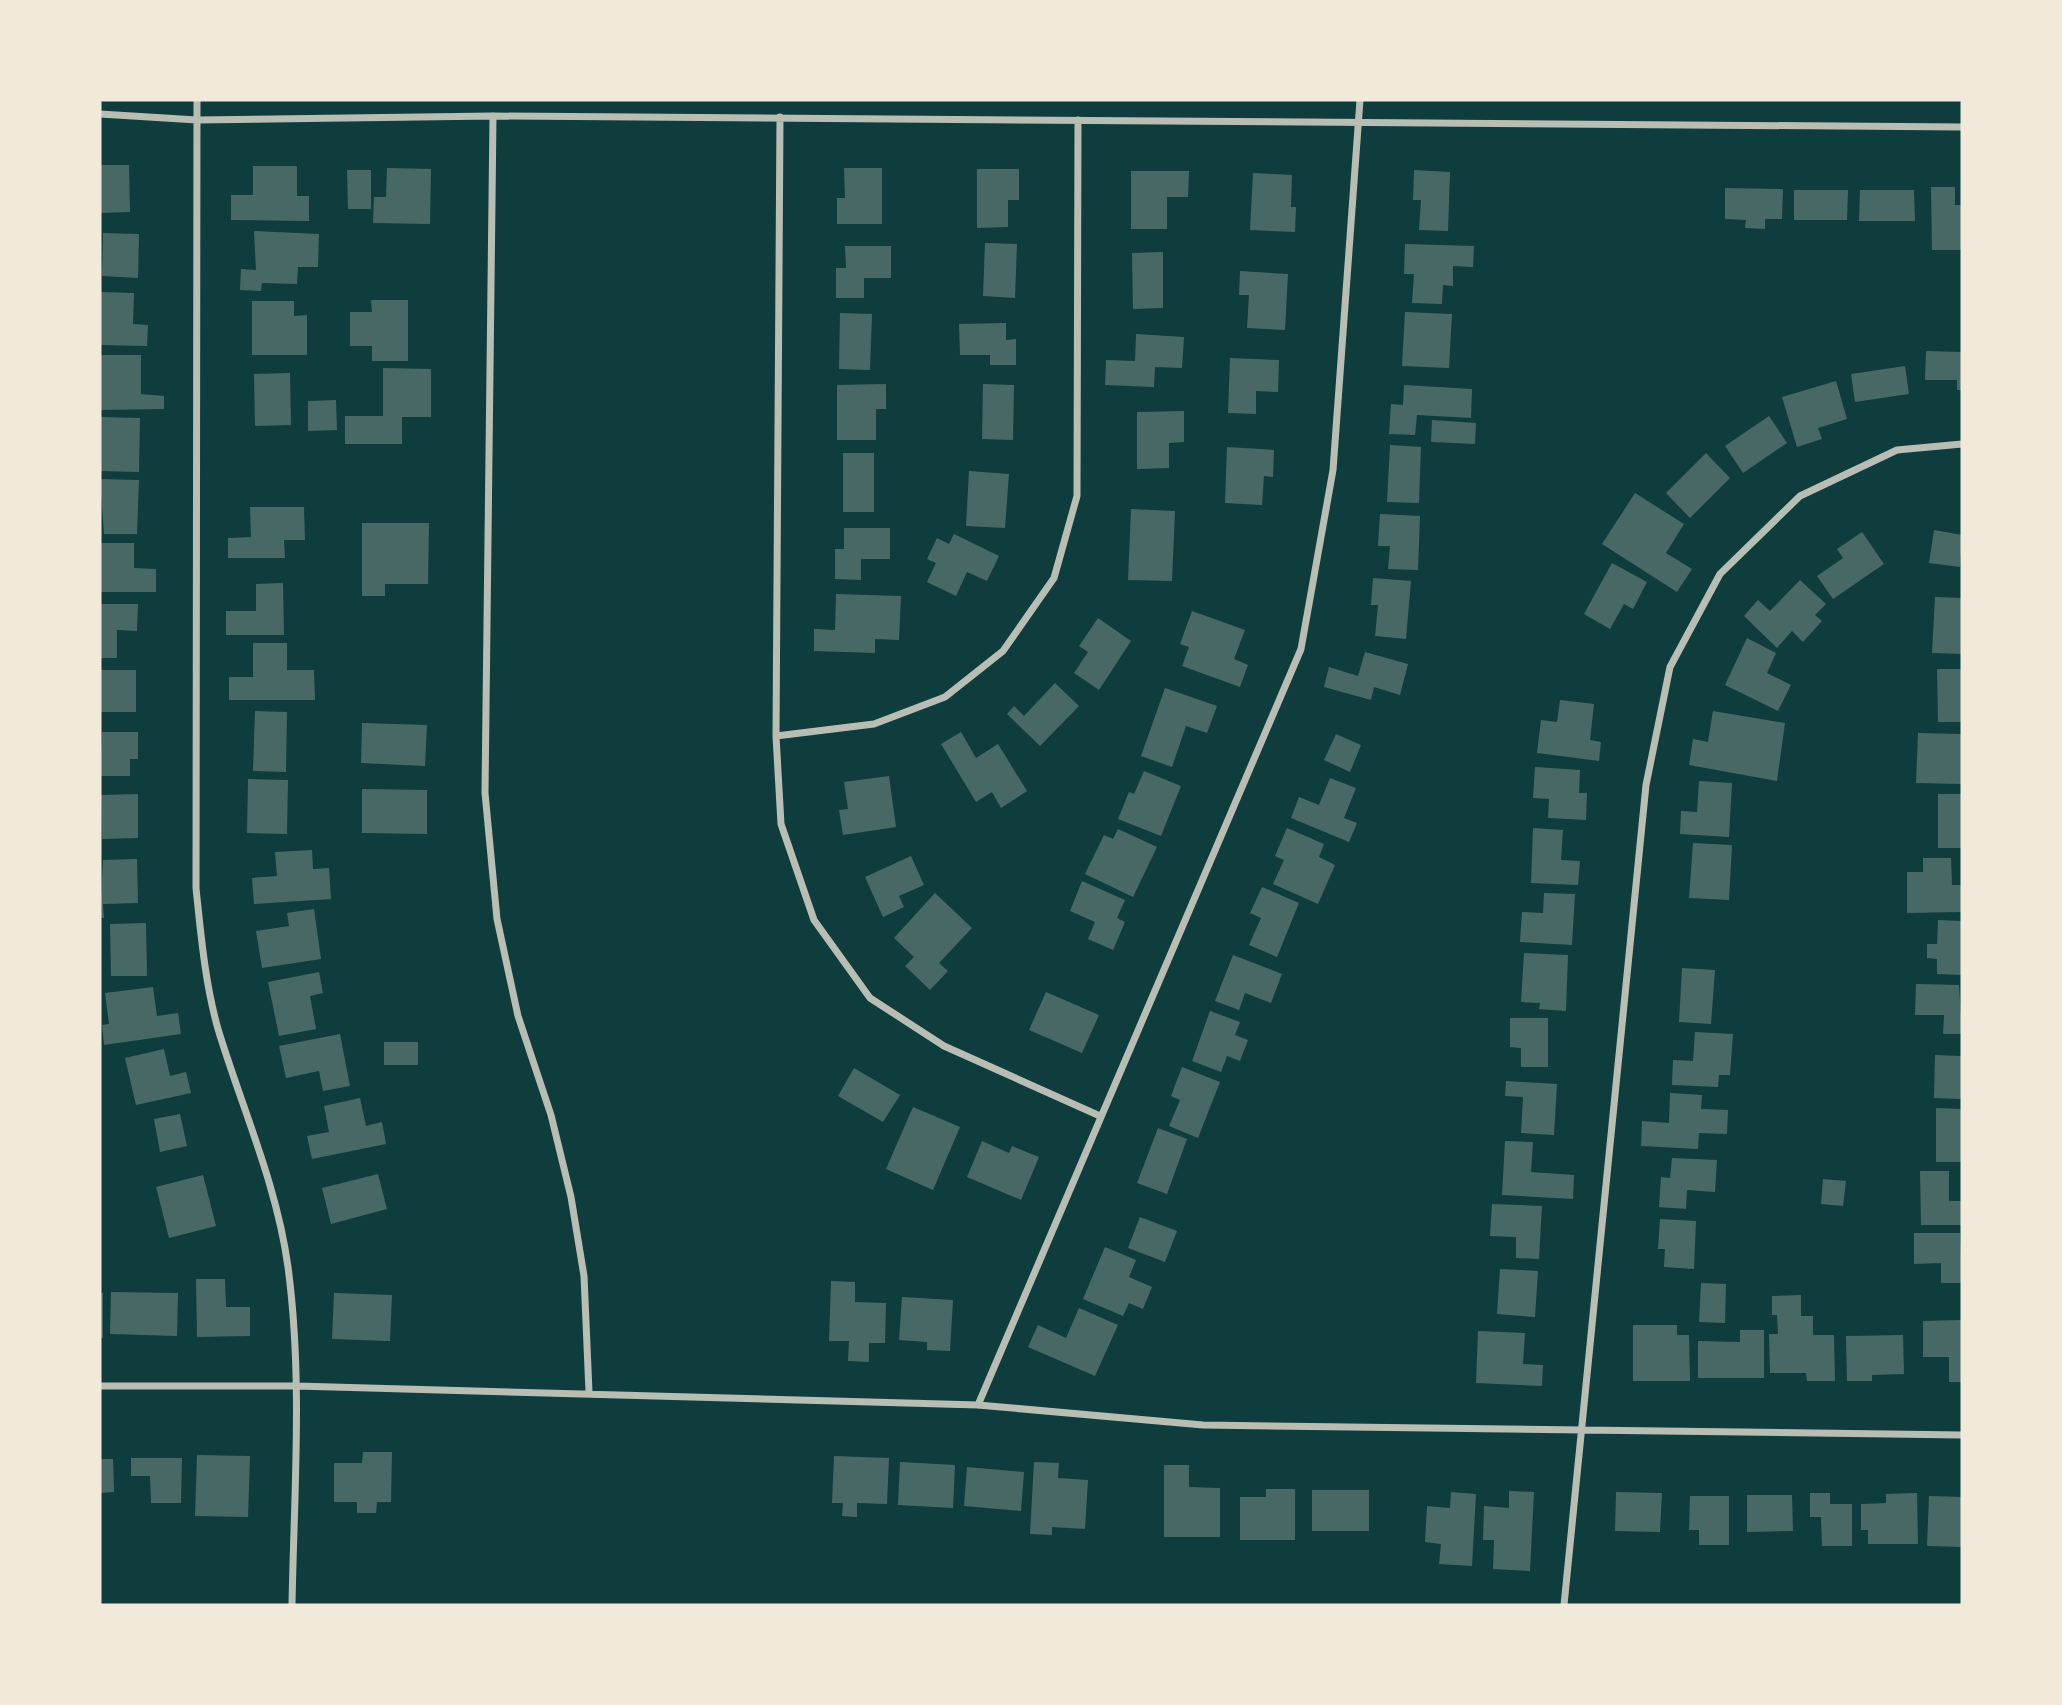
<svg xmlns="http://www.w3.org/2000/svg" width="2062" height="1705" font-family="'Open Sans',sans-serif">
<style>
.building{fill:#486865}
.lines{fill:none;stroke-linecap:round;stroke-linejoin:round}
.minor{stroke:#b8beb3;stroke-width:7}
</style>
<rect width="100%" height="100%" fill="#0f3d3e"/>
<!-- building -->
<path class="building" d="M100 165H129L130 212 100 213Z
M253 166H297V196H309V221L231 220V195H253Z
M387 168 431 169 430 224 373 223 374 197H386Z
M844 168H882V224H837V198H845Z
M977 169H1019V200H1008V227L977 228Z
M347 170H371V209H348Z
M1414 170 1450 172 1448 231 1419 230 1421 200H1413Z
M1131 171H1189L1188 197H1167V229H1131Z
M1253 173 1292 175 1291 207H1296L1295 232 1250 230Z
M1931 187H1955V205H1962V250H1932Z
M1725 188 1783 189 1782 219H1765V229L1745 228 1746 220 1725 219Z
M1794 190H1848L1847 220H1794Z
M1860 190H1914L1915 221H1859Z
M254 231 319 234 318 267H298L297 284 262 283 261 291 240 290 241 269 256 270Z
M103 233 139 234 138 278 102 276Z
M985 243 1017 244 1015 298 983 296Z
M1405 244 1474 246 1473 267 1453 266V286L1443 285 1442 304 1412 303 1414 274H1404Z
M845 246H891V278H864V298H836V268H846Z
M1163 252V308L1133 309 1132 253Z
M1240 271 1288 274 1285 330 1247 328 1249 295H1239Z
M100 292 134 293 133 324 148 325 147 346 100 345Z
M371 300H408V361H372V346H350V312H372Z
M252 301H294V316L307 315V355H252Z
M1405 312 1452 314 1449 368 1402 366Z
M840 313 872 314 870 370 839 369Z
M1006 323V340L1016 339V365H990V355H960L959 324Z
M1136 334 1184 337 1182 368 1155 367 1154 387 1105 385 1106 360 1135 361Z
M1926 351 1962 352V390H1957V380H1925Z
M100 355H141V394L164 396V409L100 410Z
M1230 358 1279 360 1278 392 1256 391V414L1228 413Z
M1905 366 1909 394 1855 402 1851 374Z
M383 368 431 369V417H402V444H345V416H383Z
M290 373 291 425 255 426 254 374Z
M1836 381 1847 419 1818 428 1822 439 1797 447 1782 397Z
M886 384V409H876V440H837V385Z
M983 384 1014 385 1013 440 982 439Z
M1404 385 1472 389 1471 418 1417 415 1415 435 1389 434 1391 404 1403 405Z
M336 400 337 430 308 431V401Z
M1184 411V442L1169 443V468L1137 469V412Z
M1769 416 1787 443 1743 473 1725 446Z
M100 417 140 418 139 472 100 471Z
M1432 420 1476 423 1475 444 1431 442Z
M1390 445 1421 447 1419 503 1387 502Z
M1227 447 1274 450 1273 477 1264 476 1262 505 1225 503Z
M843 453H874V512H843Z
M1706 453 1730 478 1690 518 1666 493Z
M969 471 1009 474 1005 528 966 526Z
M100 479 139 480 137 534H104Z
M1635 493 1684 524 1666 553 1692 569 1677 592 1602 544Z
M250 507H304L305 540H284L285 558H228V538L251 537Z
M1131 509 1175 511 1172 581 1128 580Z
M1380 514 1420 516 1418 570 1388 569 1390 546H1378Z
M362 523H429L428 584H385V596H362Z
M844 528H890V559H861V580L835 579V549H844Z
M1934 530 1962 535 1960 567 1929 563Z
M1862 532 1884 564 1833 599 1817 576 1843 558 1837 549Z
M954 534 999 556 987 581 967 572 956 596 927 582 936 563 927 559 937 538 949 544Z
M100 543H134V568L156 569V592H100Z
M1612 563 1647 582 1633 609 1624 604 1610 629 1584 614Z
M1373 578 1411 581 1406 639 1375 636 1378 605H1371Z
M1800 580 1826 604 1815 615 1822 621 1803 642 1792 631 1777 648 1744 616 1758 600 1770 611Z
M283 583 284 635H226V611H256V584Z
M836 594 901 596 899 640 875 639V653L814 651V629L835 630Z
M1935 597 1962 598V654L1932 653Z
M100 604H138L137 631 117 630V658H100Z
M1192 611 1245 630 1234 659 1248 665 1240 687 1182 666 1189 647 1180 644Z
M1098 618 1131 641 1099 690 1074 673 1088 652 1079 646Z
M1747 638 1776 653 1767 673 1791 685 1778 711 1725 685Z
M253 643H287V670H314L315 700H229V677H253Z
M1365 652 1408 664 1400 695 1374 687 1371 700 1324 687 1329 667 1358 676Z
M1937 669H1962V722H1938Z
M100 670H136V712H100Z
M1055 683 1079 706 1040 746 1007 714 1014 706 1024 716Z
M1165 688 1217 706 1207 733 1186 726 1172 767 1141 756Z
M1560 700 1594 704 1590 740 1601 742 1599 761 1537 753 1541 720 1557 722Z
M255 711 287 712 286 772 253 771Z
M1713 711 1785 723 1777 781 1689 765 1693 739 1708 742Z
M362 723 427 725 425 766 361 763Z
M102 732H138V759H130V776H100Z
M961 732 976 758 998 744 1027 791 1001 808 992 792 976 802 941 744Z
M1918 733 1961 734 1962 784 1916 783Z
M1336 734 1361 745 1350 772 1324 760Z
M1535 767 1580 770 1579 793H1587L1586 820 1548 818 1549 799 1533 798Z
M1144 771 1181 786 1161 836 1118 819 1129 792 1134 794Z
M889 776 896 827 843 835 839 810 848 809 844 782Z
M1330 778 1356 788 1344 818 1357 823 1349 842 1291 818 1299 797 1319 805Z
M248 779 288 780 287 834 247 833Z
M1699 781 1732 783 1729 837 1680 834 1681 811 1697 812Z
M362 789 427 790V834L362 833Z
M138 794V838L102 839 101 795Z
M1938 794H1962V848H1938Z
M1287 828 1324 844 1319 857 1335 865 1318 904 1273 884 1284 860 1275 856Z
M1533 828 1563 830 1561 860 1580 861 1578 885 1531 883Z
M1118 829 1157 847 1133 897 1085 874 1104 835 1113 839Z
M1693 843 1732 845 1729 900 1689 898Z
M312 850 313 869 329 868 331 899 254 904 252 878 277 876 275 852Z
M911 856 924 885 899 896 904 907 883 917 865 877Z
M1923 858H1951L1952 885H1962V912L1907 913V872H1923Z
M137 859 138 903 103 904 104 918H100L103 860Z
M1082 881 1125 900 1117 918 1125 922 1113 950 1088 939 1095 922 1070 911Z
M1262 887 1299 903 1277 957 1249 945 1261 918 1250 913Z
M935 893 972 928 939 963 948 971 930 990 905 966 914 957 894 938Z
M1544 893 1575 894 1572 945 1520 942 1522 912 1543 913Z
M314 909 321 959 262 968 256 931 289 926 287 913Z
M1938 920 1962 921V975L1937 974V959L1927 958V944H1937Z
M146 923 147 976H111L110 924Z
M1524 953 1568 955 1566 1011 1539 1009 1540 1003 1521 1002Z
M1233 955 1282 974 1271 1003 1245 993 1239 1010 1215 1001Z
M1682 968 1715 970 1711 1024 1679 1022Z
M319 972 323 993 310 996 316 1029 279 1036 268 982Z
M1916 984 1959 985 1962 1034H1943L1944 1015H1915Z
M153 987 157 1016 178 1013 181 1034 104 1045 102 1025 109 1024 105 993Z
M1046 992 1099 1015 1082 1053 1029 1030Z
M1210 1011 1240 1022 1235 1035 1248 1040 1240 1061 1227 1056 1221 1072 1192 1061Z
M1510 1018H1548V1067H1521V1048L1510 1047Z
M1695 1032 1733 1034 1730 1075H1719L1718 1087 1672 1085 1673 1060 1693 1061Z
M340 1034 350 1086 323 1091 319 1071 286 1078 279 1046Z
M384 1042H418V1065H384Z
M164 1049 170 1076 186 1072 191 1093 136 1105 125 1058Z
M1935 1055 1962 1056V1099L1934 1098Z
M1182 1067 1220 1082 1198 1138 1169 1126 1180 1100 1171 1096Z
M854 1068 900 1095 883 1122 838 1096Z
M1506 1081 1557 1084 1554 1135 1521 1133 1523 1097 1505 1096Z
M1670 1093 1702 1095 1701 1109 1728 1110 1727 1134 1699 1133 1698 1149 1641 1146 1642 1121 1669 1123Z
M360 1098 366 1126 382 1122 386 1144 312 1159 307 1136 329 1132 324 1106Z
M913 1107 960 1127 933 1190 886 1169Z
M1936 1108 1962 1109V1162H1936Z
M180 1114 187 1146 160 1152 154 1119Z
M1158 1128 1187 1139 1167 1194 1137 1183Z
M982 1141 1009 1153 1012 1146 1039 1157 1021 1200 967 1177Z
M1505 1141 1533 1142 1531 1172 1574 1175 1573 1199 1502 1195Z
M1672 1158 1717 1160 1715 1192 1687 1190 1686 1209 1659 1207 1661 1177 1670 1178Z
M1920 1171H1949V1201H1962V1225H1921Z
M378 1174 387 1209 331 1224 322 1188Z
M203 1175 216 1226 169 1238 156 1187Z
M1823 1179 1846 1181 1843 1206 1821 1204Z
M1492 1204 1542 1206 1539 1259 1516 1258V1237L1490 1236Z
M1140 1217 1177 1231 1165 1262 1128 1248Z
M1660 1219 1696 1221 1694 1269 1664 1267 1665 1249H1658Z
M1914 1233H1960L1962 1283H1941V1263L1914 1264Z
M1105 1247 1136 1260 1129 1277 1152 1287 1143 1309 1129 1303 1123 1316 1083 1299Z
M1500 1269 1538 1271 1535 1317 1497 1314Z
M196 1279H225L226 1307H250V1336L197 1337Z
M831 1281 855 1282V1302L886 1303 885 1343H869V1362L848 1361 849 1341H829Z
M1701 1283 1726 1284 1725 1323 1699 1322Z
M111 1292 178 1293 177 1336 110 1334Z
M100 1293H103V1338H100Z
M334 1293 392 1295 390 1341 332 1339Z
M1801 1295V1316H1813V1335H1834L1835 1381H1807L1806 1373H1770L1769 1334H1778L1777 1315H1772V1296Z
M902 1297 953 1300 950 1351 927 1350V1342L899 1340Z
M1079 1308 1118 1325 1095 1376 1028 1347 1038 1325 1066 1338Z
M1962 1320V1382H1949V1357H1923V1321Z
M1633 1325H1677V1335H1689L1690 1381H1633Z
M1740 1330H1764V1378H1698V1341L1740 1342Z
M1478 1331 1525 1333 1523 1364 1543 1365 1542 1386 1476 1383Z
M1903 1335 1904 1374 1872 1375V1381H1847L1846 1336Z
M363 1452H392L391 1502H377L376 1513H357V1502H334V1463H362Z
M197 1455 250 1456 248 1517 195 1516Z
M834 1456 889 1458 887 1504 857 1503V1517L842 1516 843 1503H832Z
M131 1458H182L181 1503H151L150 1476H131Z
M100 1459H113L114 1492 100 1493Z
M900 1462 955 1465 953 1508 898 1505Z
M1034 1462 1059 1463 1058 1478 1088 1480 1085 1529 1052 1527V1535L1030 1534Z
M1164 1465H1189V1487L1220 1488V1537H1164Z
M967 1467 1024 1472 1021 1511 964 1506Z
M1266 1489H1295V1540H1240V1497H1266Z
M1312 1490H1369V1531H1312Z
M1509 1491 1534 1492 1530 1571 1493 1569 1494 1540H1483L1484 1506 1509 1508Z
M1451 1492 1476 1494 1472 1566 1439 1564 1441 1544 1425 1542 1427 1506 1450 1508Z
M1616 1492 1662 1493 1660 1532 1615 1531Z
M1810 1493H1830V1504H1852V1546H1822L1821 1517H1810Z
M1917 1493 1918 1544H1868V1530H1861V1504L1886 1503V1494Z
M1747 1495H1792L1793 1531 1747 1532Z
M1690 1496H1729V1545H1699V1530H1689Z
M1929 1496 1962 1497V1547L1927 1546Z"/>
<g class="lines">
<!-- minor -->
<path class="minor" d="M197 100 196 888C201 935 205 983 218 1029 242 1108 277 1185 288 1267 303 1379 294 1493 292 1605
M100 114 197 120 493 116 1962 127
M493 116 485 793 497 919 518 1016 551 1115 571 1197 584 1276 589 1392
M780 117 776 736 781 824 814 920 870 998 944 1046 1100 1116
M776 736 874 724 945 697 1003 651 1054 578 1077 496 1078 120
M100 1386H297L978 1405 1203 1425 1962 1435
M978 1405 1301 649 1333 470 1360 100
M1564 1605 1646 785 1670 667 1720 574 1800 496 1897 450 1962 444"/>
</g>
<!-- border -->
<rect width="2062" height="1705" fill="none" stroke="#f1e9da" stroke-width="203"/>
</svg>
